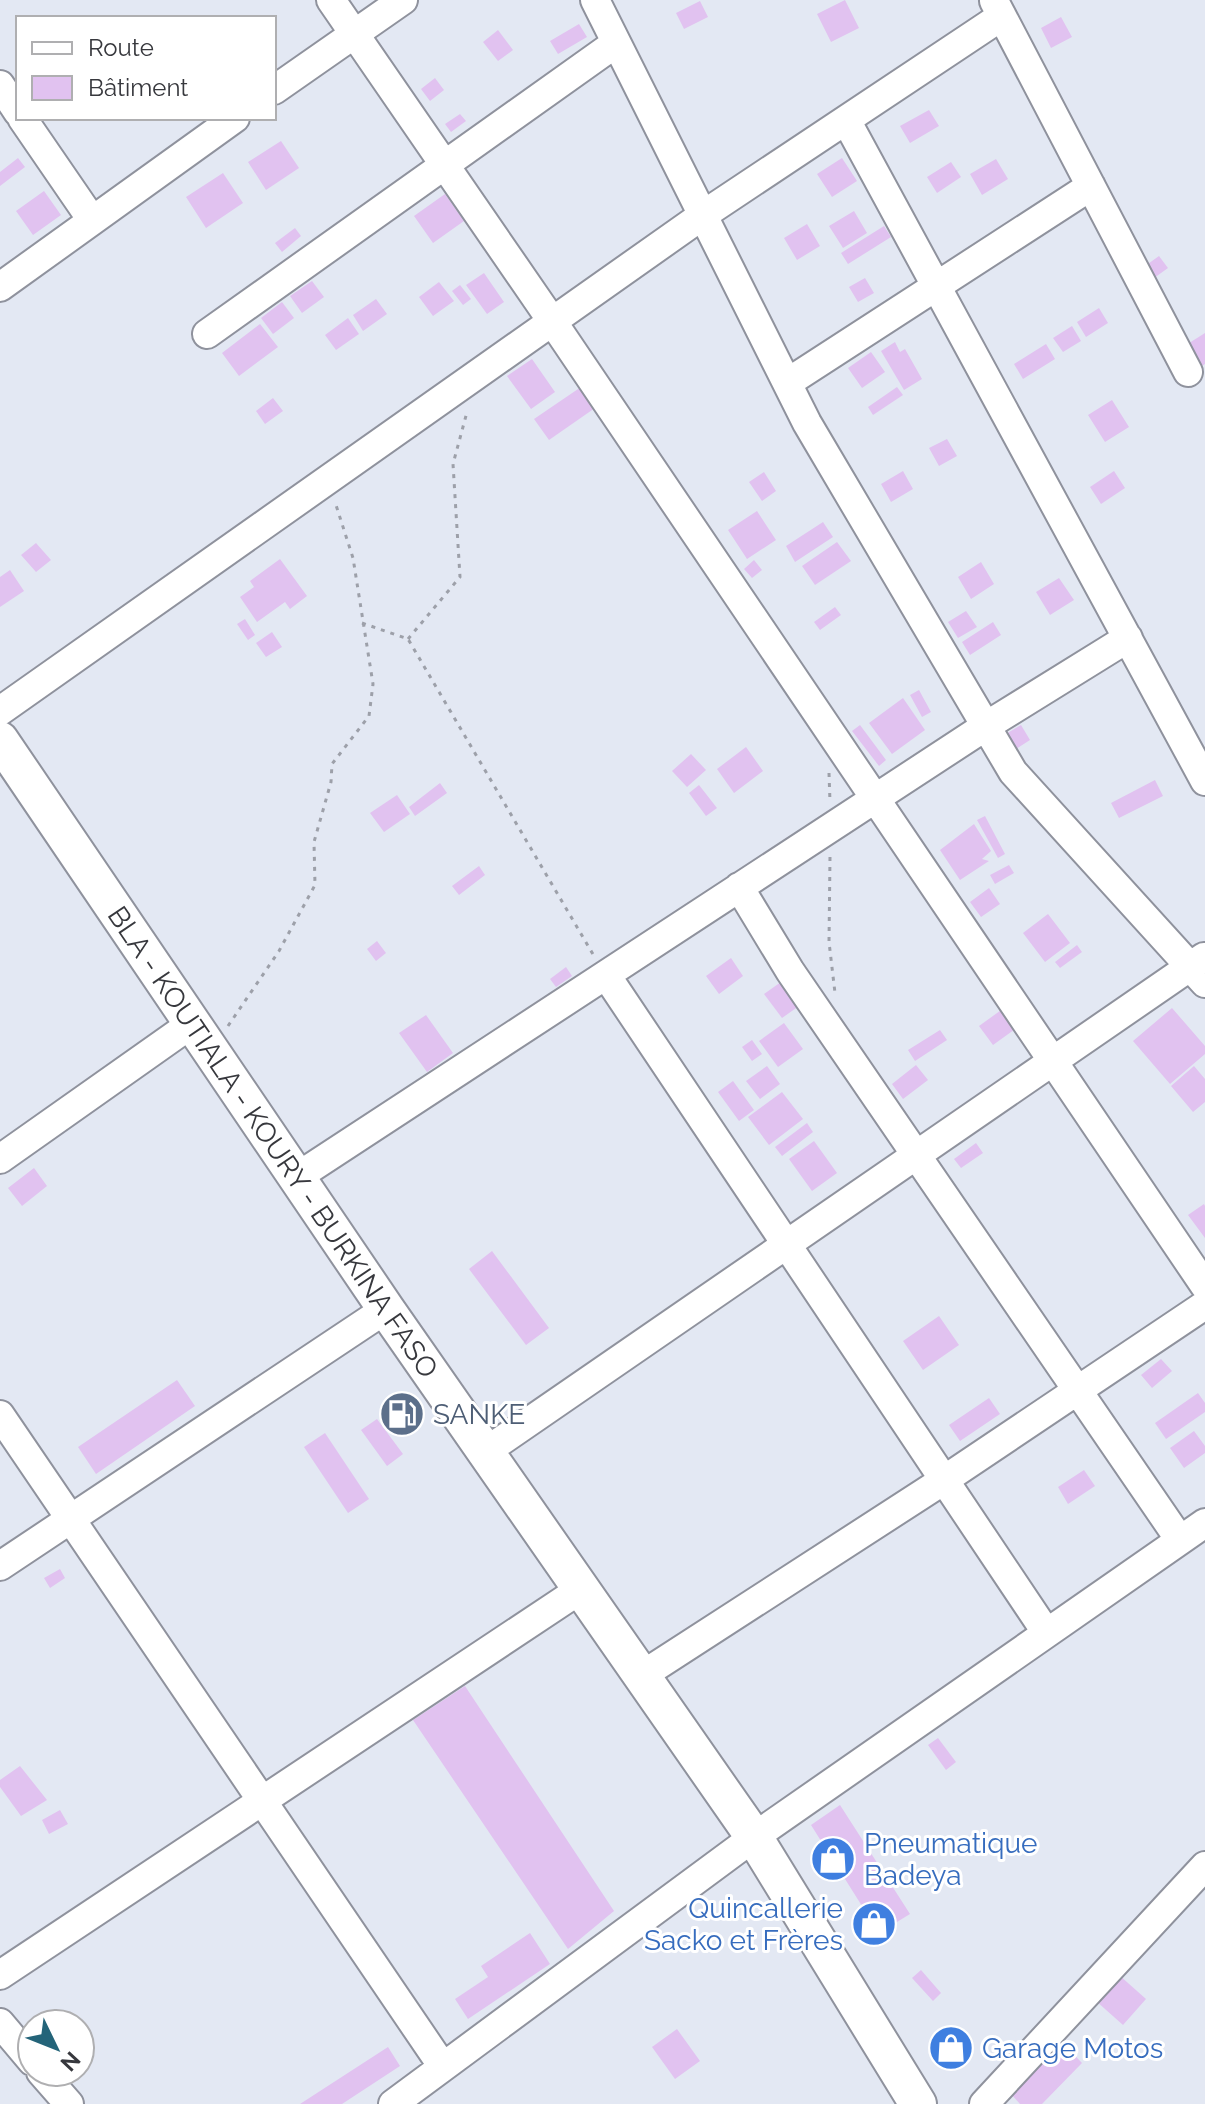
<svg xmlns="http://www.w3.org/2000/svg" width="1205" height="2104" font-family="Raleway,sans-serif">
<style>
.building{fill:#e1c2f0}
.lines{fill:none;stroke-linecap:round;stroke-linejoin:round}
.minor-casing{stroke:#8f929d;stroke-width:32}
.major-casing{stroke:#8f929d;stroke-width:40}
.path{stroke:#9da0a9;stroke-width:3;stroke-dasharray:4 6;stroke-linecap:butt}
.minor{stroke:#fff;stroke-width:28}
.major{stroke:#fff;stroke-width:36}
.labels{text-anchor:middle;stroke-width:6;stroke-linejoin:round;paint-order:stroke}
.street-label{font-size:28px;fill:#37383d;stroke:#fff}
.service-label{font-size:28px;fill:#4e5e75;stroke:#fff;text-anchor:start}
.shop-label{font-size:28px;fill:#366cbe;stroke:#fff;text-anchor:start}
</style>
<rect width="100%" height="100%" fill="#e3e8f3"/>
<!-- building -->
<path class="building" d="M845 0 859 28 831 42 817 14Z
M700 1 708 17 684 29 676 13Z
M1061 17 1072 37 1051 48 1041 28Z
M579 24 587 37 558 54 550 41Z
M498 30 513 50 498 61 483 42Z
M435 78 444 90 430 101 421 89Z
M929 110 939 126 910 143 900 126Z
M460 114 466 121 451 132 445 124Z
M281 141 299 168 266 190 248 162Z
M18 158 25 167 0 186V172Z
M842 158 857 181 832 197 817 174Z
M996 159 1008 179 982 195 970 174Z
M951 162 961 177 937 193 927 177Z
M223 173 243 203 206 228 186 197Z
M44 191 61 215 33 235 16 211Z
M445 194 464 221 433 243 414 216Z
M854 211 867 233 843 248 829 226Z
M807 224 820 246 797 260 784 238Z
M884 226 891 237 848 264 841 253Z
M295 228 301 236 282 252 275 243Z
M1159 256 1168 268 1154 278 1145 266Z
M484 273 504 302 487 314 466 285Z
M865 278 874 293 858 302 849 287Z
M312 281 324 297 302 313 290 296Z
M439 282 454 301 433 316 419 297Z
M460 285 471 299 463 305 452 291Z
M376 299 387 314 363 331 353 315Z
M282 302 294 318 273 334 261 318Z
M1099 308 1108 323 1086 337 1077 322Z
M348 318 359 334 336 350 325 335Z
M260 324 278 347 239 376 222 353Z
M1072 326 1081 341 1063 352 1053 338Z
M1205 333V364L1200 367 1186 345Z
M895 342 900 352 905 349 922 379 904 390 881 351Z
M1046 344 1055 359 1023 379 1014 364Z
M871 352 885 372 862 388 848 368Z
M532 359 555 392 531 409 507 376Z
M581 387 595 408 549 440 534 419Z
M897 387 903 395 873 415 868 407Z
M273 398 283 411 265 424 256 411Z
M1112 400 1129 427 1105 442 1088 415Z
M947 439 957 456 939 466 929 448Z
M903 471 913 489 891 502 881 484Z
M1114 471 1125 488 1101 504 1090 487Z
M764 472 776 491 762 501 749 482Z
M757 511 776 540 747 559 728 530Z
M823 522 833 537 795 562 786 546Z
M837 542 851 561 815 585 802 566Z
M36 543 51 560 36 572 21 555Z
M280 559 307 596 290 609 285 602 257 622 240 597 254 587 250 581Z
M754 560 762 570 752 578 744 569Z
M981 562 994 584 971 599 958 577Z
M10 570 24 591 0 607V577Z
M1059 578 1074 600 1050 615 1036 592Z
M835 607 841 615 820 630 814 622Z
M966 611 977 627 958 638 948 622Z
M245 619 255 635 248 640 237 624Z
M993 622 1001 635 970 655 962 642Z
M272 632 282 647 266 657 256 643Z
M919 690 931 712 922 717 910 695Z
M903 698 925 730 892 754 869 723Z
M860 725 886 760 879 766 852 731Z
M1021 725 1030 740 1016 749 1006 734Z
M746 747 763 771 734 793 717 769Z
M691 754 706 770 687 787 672 771Z
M1155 780 1163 796 1119 818 1111 803Z
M440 783 447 793 415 816 409 807Z
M699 785 717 808 706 816 689 793Z
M397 795 410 814 384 832 370 813Z
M985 816 1005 854 998 858 977 820Z
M974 824 991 851 982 859 989 861 960 880 940 850Z
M1009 865 1014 873 995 884 990 875Z
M479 866 485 875 459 895 452 886Z
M989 888 1000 904 981 917 970 902Z
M1048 914 1070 943 1045 962 1023 933Z
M377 941 386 953 376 961 367 949Z
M1077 945 1082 952 1060 968 1055 962Z
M731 958 743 976 719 994 706 976Z
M566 967 572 976 556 987 550 979Z
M781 982 799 1006 782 1018 764 994Z
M1004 1008 1018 1027 993 1045 979 1026Z
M1172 1008 1205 1046V1054L1170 1084 1133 1041Z
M426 1015 453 1053 427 1072 399 1033Z
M784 1023 803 1049 778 1067 759 1041Z
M940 1030 947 1040 915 1061 908 1050Z
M752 1040 762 1054 752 1061 742 1047Z
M916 1065 928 1080 903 1099 892 1084Z
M767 1066 780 1084 760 1099 746 1081Z
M1194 1066 1205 1079V1102L1193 1112 1171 1086Z
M733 1081 754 1110 739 1121 718 1092Z
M782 1092 803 1119 769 1145 748 1117Z
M807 1123 813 1132 782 1156 775 1147Z
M814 1141 837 1173 812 1191 789 1159Z
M976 1143 983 1153 961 1168 954 1159Z
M34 1168 47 1186 22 1206 8 1188Z
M1204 1204 1205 1206V1238L1188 1215Z
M492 1251 549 1328 526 1345 469 1269Z
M939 1316 959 1345 923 1370 903 1341Z
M1161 1359 1172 1371 1152 1388 1141 1375Z
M177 1380 195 1406 96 1474 78 1447Z
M1198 1393 1205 1403V1412L1166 1439 1155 1423Z
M989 1398 1000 1414 960 1441 949 1425Z
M377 1419 403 1454 387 1466 361 1430Z
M1194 1431 1205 1446V1453L1184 1468 1170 1448Z
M325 1433 369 1499 348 1513 304 1447Z
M1084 1470 1095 1486 1068 1504 1058 1487Z
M60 1569 65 1578 50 1588 44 1578Z
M465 1686 614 1911 568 1949 413 1720Z
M938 1738 956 1762 946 1770 928 1745Z
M20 1766 47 1800 21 1816 0 1787V1780Z
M840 1805 910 1914 879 1933 811 1825Z
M60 1810 68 1824 49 1834 42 1820Z
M530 1933 550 1964 468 2019 455 1999 488 1977 481 1966Z
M921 1970 941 1993 933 2001 912 1978Z
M1119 1975 1146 1999 1123 2025 1096 2001Z
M677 2029 700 2061 675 2079 652 2047Z
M1061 2041 1082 2063 1042 2104H1020L1010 2093Z
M388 2047 400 2066 342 2104H300Z"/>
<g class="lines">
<!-- minor casing -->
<g class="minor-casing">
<path id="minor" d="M331 0 552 321 1205 1286
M595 0 807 423 1013 772 1205 983
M994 1 1188 372
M0 85 18 112
M274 90 403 0
M22 118 92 220
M846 120 1205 781
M0 287 235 118
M207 334 616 43
M787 383 1091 186
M0 711 703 215 1002 16
M739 887 790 971 1180 1540
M606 975 1046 1632
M0 1159 194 1022
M297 1177 986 726 1128 638
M0 1415 443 2067
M485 1452 1204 957
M0 1566 386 1309
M641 1676 944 1480 1205 1305
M0 1975 581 1589
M0 2023 32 2061
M41 2072 69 2104
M393 2104 754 1837 1205 1523
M984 2104 1205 1866"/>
</g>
<!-- major casing -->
<g class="major-casing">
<g id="major">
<path id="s1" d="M0 740 386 1309 754 1837 918 2104"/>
</g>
</g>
<!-- path -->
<path class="path" d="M362 623 408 639 594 956
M408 639 460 577 453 464 467 412
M829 773 830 802
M830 857 829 942 835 993
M228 1026 279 951 315 885 314 842 331 782 332 764 369 716 373 684 353 558 335 502"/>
<!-- minor -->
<use href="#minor" class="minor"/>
<!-- major -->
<use href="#major" class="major"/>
</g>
<!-- icons -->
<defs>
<g id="fuel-disc" transform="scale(2.3)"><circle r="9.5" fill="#5c6f8a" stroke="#fff"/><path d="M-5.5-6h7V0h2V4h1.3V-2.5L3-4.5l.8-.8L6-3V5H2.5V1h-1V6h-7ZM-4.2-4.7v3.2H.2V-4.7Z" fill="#fff"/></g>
<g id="shop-disc" transform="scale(2.3)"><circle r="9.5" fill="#3f7fe0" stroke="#fff"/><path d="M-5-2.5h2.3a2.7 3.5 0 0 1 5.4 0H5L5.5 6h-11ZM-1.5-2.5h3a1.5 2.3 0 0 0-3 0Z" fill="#fff"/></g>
</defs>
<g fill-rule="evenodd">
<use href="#fuel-disc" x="402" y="1414"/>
<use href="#shop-disc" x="833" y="1859"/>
<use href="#shop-disc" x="874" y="1924"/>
<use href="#shop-disc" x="951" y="2048"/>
</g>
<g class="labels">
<!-- street labels -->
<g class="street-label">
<text dy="10" stroke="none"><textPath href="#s1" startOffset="486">BLA - KOUTIALA - KOURY - BURKINA FASO</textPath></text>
</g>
<!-- service labels -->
<g class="service-label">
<text x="433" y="1424">SANKE</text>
</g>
<!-- shop labels -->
<g class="shop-label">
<text x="864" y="1853">Pneumatique<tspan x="864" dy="32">Badeya</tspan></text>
<text x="843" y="1918" text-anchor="end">Quincallerie<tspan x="843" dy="32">Sacko et Frères</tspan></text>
<text x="982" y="2058">Garage Motos</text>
</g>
</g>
<!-- legend -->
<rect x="16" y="16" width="260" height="104" fill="#ffffff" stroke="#afafb1" stroke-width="2"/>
<rect x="32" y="42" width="40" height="12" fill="#ffffff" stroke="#afafb1" stroke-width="2"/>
<text x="88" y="56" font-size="24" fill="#37383d">Route</text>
<rect x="32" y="76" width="40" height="24" fill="#e1c2f0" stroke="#afafb1" stroke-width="2"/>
<text x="88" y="96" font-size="24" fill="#37383d">Bâtiment</text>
<!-- north arrow -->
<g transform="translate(56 2048) rotate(133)"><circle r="38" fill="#ffffff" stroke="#afafb1" stroke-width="2"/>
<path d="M0-6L14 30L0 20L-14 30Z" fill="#246479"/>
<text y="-12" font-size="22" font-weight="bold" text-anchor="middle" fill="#37383d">N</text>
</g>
</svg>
